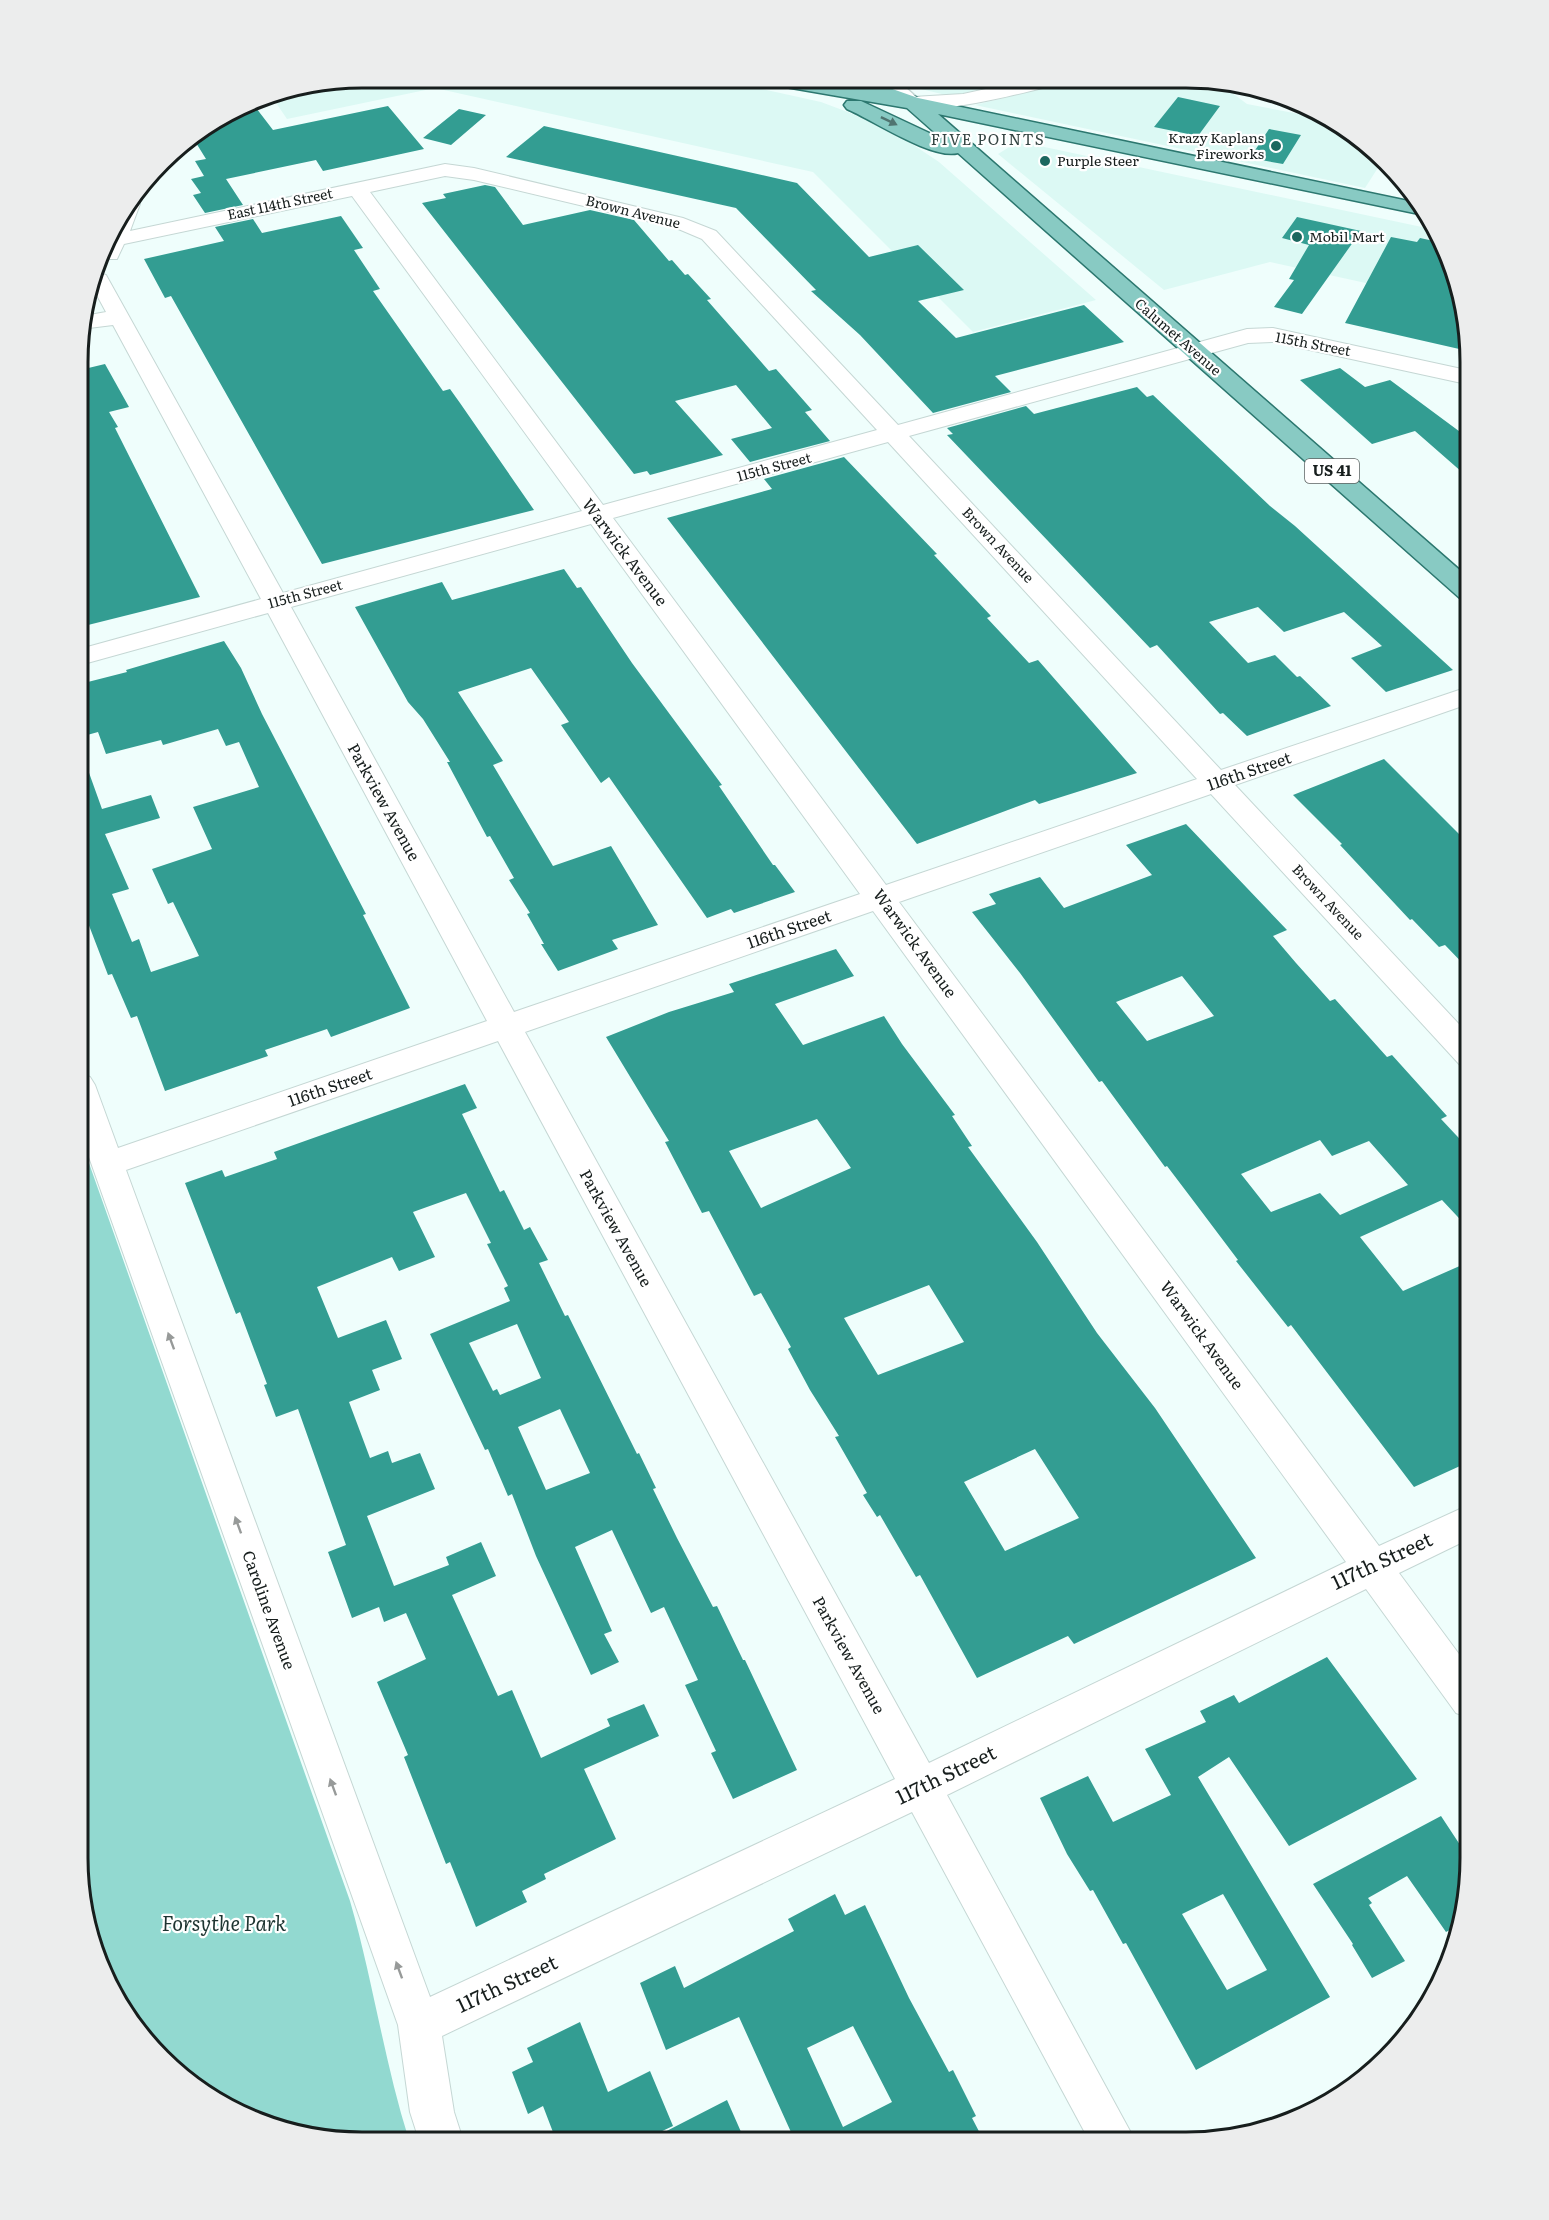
<svg xmlns="http://www.w3.org/2000/svg" width="1549" height="2220" font-family="Literata,serif">
<style>
.built{fill:#dcf9f4}
.green{fill:#92d9d0}
.building{fill:#339d92;fill-rule:evenodd}
.lines{fill:none;stroke-linecap:round;stroke-linejoin:round}
.street-casing{stroke:#c5d7d4;stroke-width:2}
.secondary-casing{stroke:#c5d7d4;stroke-width:3}
.primary-casing{stroke:#2c776f;stroke-width:3}
.street{fill:#fff;fill-rule:evenodd}
.secondary{fill:#fff;fill-rule:evenodd}
.primary{fill:#88cac3;fill-rule:evenodd}
.oneway{fill:#507470}
.oneway2{fill:#979a99}
.poi-dot{fill:#1c675f;stroke:#fff;stroke-width:2}
.labels{text-anchor:middle;stroke-width:4.5;stroke-linejoin:round;paint-order:stroke}
.far-poi-label{font-size:14px;fill:#171e1d;stroke:#fff;text-anchor:start}
.far-street-label{font-size:14px;fill:#171e1d;stroke:#fff}
.far-neighbourhood-label{font-size:15px;letter-spacing:1.5px;fill:#354543;stroke:#fff}
.shield{fill:#fff;stroke:#5d6261;stroke-width:1.5}
.shield-label{font-size:15px;font-weight:bold;fill:#171e1d}
.street-label{font-size:16px;fill:#171e1d;stroke:#fff}
.near-street-label{font-size:20px;fill:#171e1d;stroke:#fff}
.near-park-label{font-size:20px;font-style:italic;fill:#1d3431;stroke:#fff}
.rim{fill:none;stroke:#171e1d;stroke-width:3}
</style>
<rect width="100%" height="100%" fill="#effefc"/>
<!-- built -->
<path class="built" d="M363 78 716 79 821 102 885 126 939 162 1096 300 973 332 813 172 435 88 287 119 270 94Z
M911 80H1022L950 96 921 89Z
M1077 80H1215L1247 104 1331 120 1359 137 1381 163 1365 188 975 105Z
M1016 143 1035 145 1436 230 1442 237 1457 303 1270 262 1164 290 998 154Z"/>
<!-- green -->
<path class="green" d="M79 1135 350 1901C373 1980 384 2061 409 2140H326L254 2120 190 2083 107 1983 78 1857Z"/>
<!-- building -->
<path class="building" d="M1178 97 1220 106 1198 136 1154 127Z
M253 104 273 130 388 106 424 149 323 171 316 160 226 179 243 205 205 213 193 195 201 193 191 179 204 176 195 161 206 159 193 138Z
M459 109 486 115 451 145 423 138Z
M544 126 797 183 869 257 918 245 964 290 918 301 956 338 1084 305 1124 342 995 376 1011 392 933 413 860 335 811 291 816 290 736 208 506 157Z
M1269 129 1301 135 1283 164 1250 158Z
M485 185 495 187 523 225 590 210 634 220 669 261 672 260 685 275 688 274 711 299 707 300 769 371 776 369 812 410 805 412 830 441 750 462 731 439 772 428 736 385 675 401 723 455 650 475 647 471 634 474 422 203 446 198 443 194Z
M341 216 363 248 354 250 380 289 373 291 443 391 450 389 460 403 534 510 322 564 171 296 165 298 144 259 224 241 215 227 253 219 262 233Z
M1297 217 1361 231 1302 314 1274 307 1294 280 1289 279 1309 245 1282 238Z
M1391 237 1417 242 1420 238 1443 243 1468 351 1345 323Z
M105 364 129 407 109 412 118 427 115 428 200 597 80 627V370Z
M1340 368 1365 387 1390 380 1471 440V480L1415 431 1372 444 1300 380Z
M1137 387 1147 397 1153 395 1270 506 1295 526 1453 670 1386 692 1351 658 1382 646 1344 612 1284 632 1258 607 1209 622 1248 663 1275 655 1297 677 1300 676 1331 706 1247 736 1223 713 1220 714 1157 645 1150 648 947 435 953 434 947 428 1026 406 1034 414Z
M844 457 937 554 934 555 991 616 987 618 1029 663 1038 660 1137 773 1039 804 1035 800 917 844 667 518 772 489 764 479Z
M564 569 577 588 581 587 632 663 722 785 719 786 773 865H775L795 892 734 913 731 909 707 918 609 777 601 783 561 725 569 722 531 668 458 692 503 761 493 765 553 866 611 846 658 925 612 940 618 949 558 971 541 944H544L527 914 530 913 509 880 514 878 490 836 487 837 447 762H450L423 719 408 702 355 607 442 582 452 600Z
M224 641 241 668 262 714 366 914 363 915 410 1008 331 1037 327 1029 265 1050 268 1056 165 1091 137 1016 131 1018 112 974 108 975 80 902V757L83 756 102 809 151 795 160 818 105 834 129 889 112 894 132 942 139 939 151 972 199 956 173 902 168 904 152 869 212 849 193 807 259 787 239 742 226 746 218 729 163 745 161 740 106 754 98 732 80 737V712L88 709 80 684 127 672 126 670Z
M1384 759 1471 846V972L1445 945 1439 947 1412 919 1410 920 1340 845 1342 844 1293 795Z
M1186 824 1287 930 1273 936 1296 963 1330 1001 1335 999 1387 1057 1392 1055 1447 1116 1441 1119 1471 1151V1231L1442 1200 1360 1237 1403 1291 1471 1261V1461L1414 1487 1291 1325 1288 1327 1236 1261 1238 1260 1189 1195 1167 1166 1165 1167 1102 1081 1099 1082 1020 973 972 912 996 904 989 894 1040 877 1064 908 1152 875 1126 845ZM1182 976 1214 1016 1147 1041 1116 1002ZM1320 1140 1332 1156 1369 1141 1408 1185 1340 1215 1320 1193 1271 1212 1241 1174Z
M836 949 854 976 775 1004 803 1045 884 1016 902 1044 955 1115 952 1116 972 1146 968 1147 1037 1242 1097 1333 1155 1408 1256 1558 1074 1644 1068 1636 977 1678 920 1575 916 1577 880 1515 877 1517 863 1495 867 1493 835 1437 839 1436 810 1390 788 1349 791 1347 761 1293 754 1296 709 1211 702 1213 665 1142 669 1141 606 1037 669 1012 734 992 729 984ZM817 1119 851 1168 761 1208 729 1151ZM929 1285 964 1342 878 1375 844 1318ZM1035 1449 1079 1518 1005 1551 964 1482Z
M465 1084 477 1108 462 1114 500 1192 504 1190 524 1230 530 1227 548 1260 539 1263 565 1316 568 1315 637 1454 639 1453 656 1488 653 1489 677 1538 713 1607 717 1606 743 1660H745L797 1770 733 1799 711 1753 716 1751 685 1685 698 1680 664 1607 651 1613 612 1530 575 1547 612 1631 604 1634 619 1662 591 1675 536 1556 512 1494 508 1496 488 1449 485 1450 430 1334 510 1301 504 1288 508 1286 487 1244 491 1243 466 1193 413 1212 435 1257 399 1271 392 1257 317 1287 338 1338 386 1320 402 1359 372 1370 380 1390 349 1402 370 1458 388 1451 392 1463 420 1453 435 1489 367 1516 394 1586 449 1565 446 1557 481 1542 496 1576 452 1595 498 1696 512 1690 541 1758 610 1726 607 1719 644 1704 659 1736 584 1769 616 1839 544 1874 546 1879 522 1891 527 1902 476 1927 450 1862 446 1864 404 1757 408 1755 377 1682 426 1659 406 1613 384 1622 379 1607 352 1618 328 1552 346 1545 298 1409 276 1417 264 1385 267 1384 240 1312 236 1314 185 1183 222 1170 225 1177 277 1159 274 1152ZM517 1324 541 1378 500 1395 497 1389 493 1391 469 1343ZM560 1409 590 1473 546 1490 518 1427Z
M1327 1657 1417 1779 1289 1846 1229 1757 1198 1777 1330 1997 1196 2070 1126 1943 1123 1944 1093 1890 1090 1891 1067 1854 1040 1798 1088 1776 1113 1822 1171 1795 1145 1749 1206 1722 1200 1711 1234 1695 1239 1703ZM1223 1894 1267 1970 1227 1990 1182 1914Z
M1441 1816 1470 1860V1876L1461 1924 1446 1932 1407 1876 1368 1898 1372 1903 1369 1905 1405 1961 1372 1978 1352 1945 1353 1944 1313 1884Z
M835 1894 845 1915 865 1905 909 1998 949 2072 953 2070 976 2116 972 2118 984 2141H795L739 2017 666 2050 640 1983 675 1966 684 1988 794 1931 788 1919ZM853 2026 892 2102 843 2127 807 2048Z
M580 2022 608 2092 650 2071 673 2126 643 2140H556L543 2106 528 2114 512 2072 533 2062 527 2048Z
M727 2100 745 2141 649 2140Z"/>
<g class="lines">
<!-- street casing -->
<g class="street-casing">
<path id="street" d="M1027 80H1060L1058 84C1035 90 916 122 904 103L913 97 963 94Z
M445 164 474 168 683 218 716 231 898 425 1247 329 1273 328 1471 371V385L1273 342 1248 343 909 436 1221 770 1471 686V703L1235 785 1471 1037V1068L1460 1065 1211 794 899 902 1379 1546 1471 1504V1538L1399 1573 1470 1669V1718L1456 1713 1366 1589 947 1795 1136 2142H1090L912 1812 442 2036 454 2112 463 2140H419L410 2112 398 2025 79 1129V1073L90 1077 95 1085 118 1148 487 1021 268 613 80 665V649L261 599 113 325 81 329 84 316 106 312 93 288 98 273 106 275 283 593 582 511 352 196 124 244 117 259H103L116 221 134 199 140 204 130 231ZM445 176 474 180 676 228 702 239 877 430 603 505 370 192ZM888 442 1197 779 886 885 613 518ZM591 524 860 894 514 1012 291 607ZM873 911 1346 1562 929 1763 525 1032ZM498 1041 895 1779 430 1997 126 1170Z"/>
</g>
<!-- secondary casing -->
<g class="secondary-casing">
<path id="secondary" d="M876 80H897L923 103 920 107H906Z"/>
</g>
<!-- primary casing -->
<g class="primary-casing">
<path id="primary" d="M764 79H810L842 85 835 79H864L918 98 1413 202 1424 215 938 114 1471 580V602L1462 600 958 153C932 160 873 120 847 109L844 105 847 101H861L942 139 907 108 774 85Z"/>
</g>
<!-- street -->
<use href="#street" class="street"/>
<!-- secondary -->
<use href="#secondary" class="secondary"/>
<!-- primary -->
<use href="#primary" class="primary"/>
</g>
<!-- one-way arrows -->
<defs><path id="oneway-solid" d="M-6-.8H1V-3.2L6.5 0L1 3.2V.8H-6Z" transform="scale(1.5)"/></defs>
<use class="oneway" href="#oneway-solid" transform="translate(889 121) rotate(26)"/>
<g class="oneway2">
<use href="#oneway-solid" transform="translate(171 1341) rotate(-110)"/>
<use href="#oneway-solid" transform="translate(238 1525) rotate(-110)"/>
<use href="#oneway-solid" transform="translate(333 1787) rotate(-110)"/>
<use href="#oneway-solid" transform="translate(399 1970) rotate(-110)"/>
</g>
<!-- markers -->
<g class="poi-dot">
<circle cx="1276" cy="146" r="6"/>
<circle cx="1045" cy="161" r="6"/>
<circle cx="1297" cy="237" r="6"/>
</g>
<g class="labels">
<!-- far-poi labels -->
<g class="far-poi-label">
<text x="1264" y="143" text-anchor="end">Krazy Kaplans<tspan x="1264" dy="16">Fireworks</tspan></text>
<text x="1057" y="166">Purple Steer</text>
<text x="1309" y="242">Mobil Mart</text>
</g>
<!-- far-street labels -->
<g class="far-street-label">
<text transform="translate(280 204) rotate(-12)" y="5">East 114th Street</text>
<text transform="translate(633 212) rotate(14)" y="5">Brown Avenue</text>
<text transform="translate(1178 337) rotate(41)" y="5">Calumet Avenue</text>
<text transform="translate(1313 344) rotate(11)" y="5">115th Street</text>
<text transform="translate(774 467) rotate(-15)" y="5">115th Street</text>
<text transform="translate(998 545) rotate(47)" y="5">Brown Avenue</text>
<text transform="translate(305 594) rotate(-15)" y="5">115th Street</text>
<text transform="translate(1328 902) rotate(47)" y="5">Brown Avenue</text>
</g>
<!-- far-neighbourhood labels -->
<g class="far-neighbourhood-label">
<text x="988" y="145">FIVE POINTS</text>
</g>
<!-- shield labels -->
<rect class="shield" x="1305" y="459" width="54" height="24" rx="4.5"/>
<g class="shield-label">
<text x="1332" y="476">US 41</text>
</g>
<!-- street labels -->
<g class="street-label">
<text transform="translate(625 552) rotate(53)" y="6">Warwick Avenue</text>
<text transform="translate(1249 771) rotate(-19)" y="6">116th Street</text>
<text transform="translate(384 802) rotate(61)" y="6">Parkview Avenue</text>
<text transform="translate(789 929) rotate(-19)" y="6">116th Street</text>
<text transform="translate(915 943) rotate(54)" y="6">Warwick Avenue</text>
<text transform="translate(330 1087) rotate(-19)" y="6">116th Street</text>
<text transform="translate(616 1228) rotate(61)" y="6">Parkview Avenue</text>
<text transform="translate(1202 1335) rotate(54)" y="6">Warwick Avenue</text>
<text transform="translate(269 1610) rotate(70)" y="6">Caroline Avenue</text>
<text transform="translate(849 1655) rotate(61)" y="6">Parkview Avenue</text>
</g>
<!-- near-street labels -->
<g class="near-street-label">
<text transform="translate(1382 1561) rotate(-25)" y="7">117th Street</text>
<text transform="translate(946 1775) rotate(-26)" y="7">117th Street</text>
<text transform="translate(507 1984) rotate(-25)" y="7">117th Street</text>
</g>
<!-- near-park labels -->
<g class="near-park-label">
<text x="224" y="1931">Forsythe Park</text>
</g>
</g>
<!-- crop -->
<path d="M0 0H1549V2220H0ZM362 88H1186A274 274 0 0 1 1460 362V1858A274 274 0 0 1 1186 2132H362A274 274 0 0 1 88 1858V362A274 274 0 0 1 362 88Z" fill="#eceded" fill-rule="evenodd"/>
<path class="rim" d="M362 88H1186A274 274 0 0 1 1460 362V1858A274 274 0 0 1 1186 2132H362A274 274 0 0 1 88 1858V362A274 274 0 0 1 362 88Z"/>
</svg>
